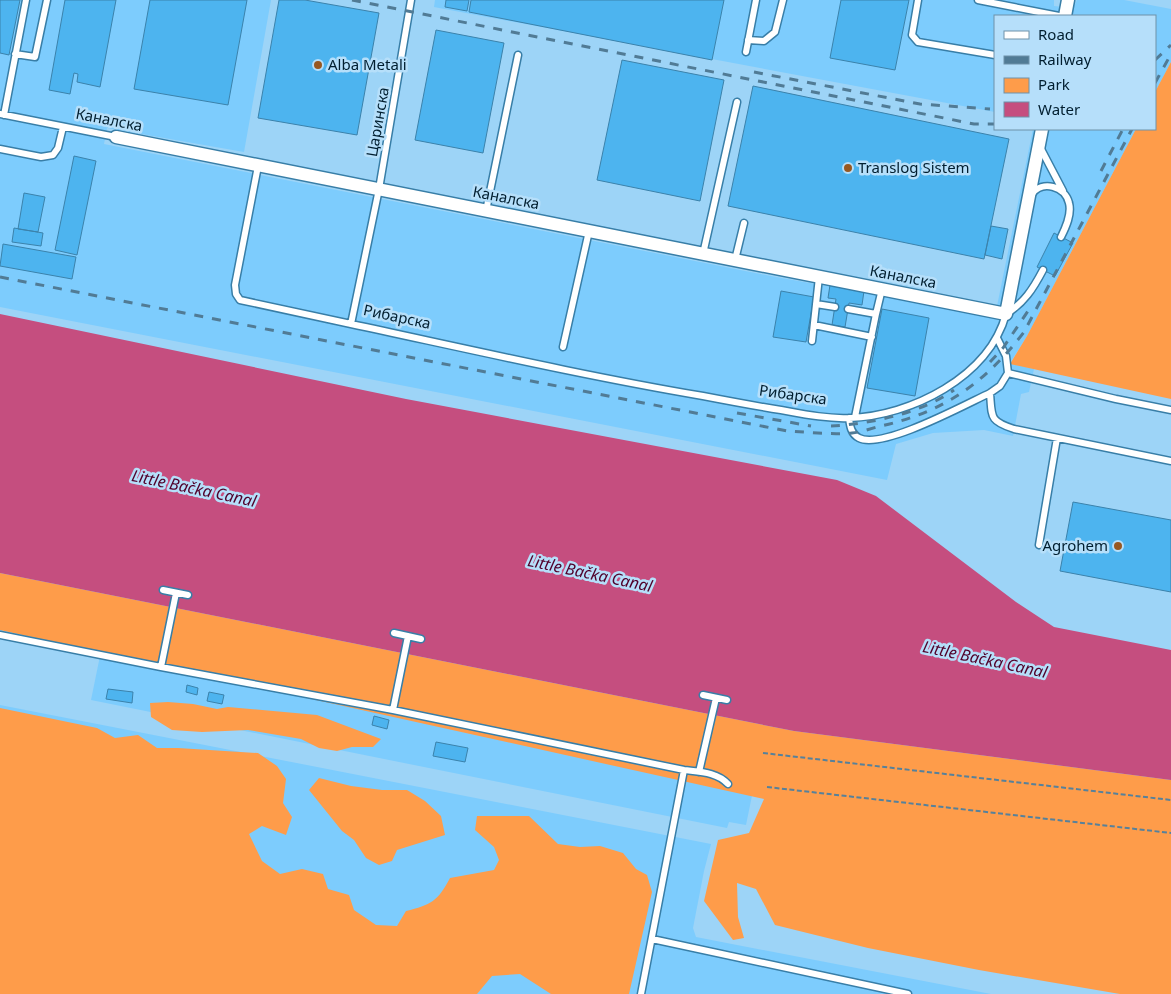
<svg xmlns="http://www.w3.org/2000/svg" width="1171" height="994" font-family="'Noto Sans',sans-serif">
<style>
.built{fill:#7dccfd}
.green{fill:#fe9c4a}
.water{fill:#c54e7f}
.building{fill:#4db4ef;stroke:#3b82ab}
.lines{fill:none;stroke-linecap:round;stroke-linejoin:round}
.service-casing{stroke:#387ea7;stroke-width:9}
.minor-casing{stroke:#387ea7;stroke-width:15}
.path{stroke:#56819b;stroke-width:2;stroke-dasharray:5 2.5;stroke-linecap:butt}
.service{stroke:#fff;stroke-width:6}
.minor{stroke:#fff;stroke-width:12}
.rail{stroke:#517b95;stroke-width:3;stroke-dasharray:9 9;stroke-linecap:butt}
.poi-dot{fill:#975821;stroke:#b6dffa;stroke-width:2}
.labels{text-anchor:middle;stroke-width:5;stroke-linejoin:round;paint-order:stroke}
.poi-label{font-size:15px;fill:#011e2f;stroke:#b6dffa;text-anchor:start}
.street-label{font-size:15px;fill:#011e2f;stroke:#b6dffa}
.water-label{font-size:16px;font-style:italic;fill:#50012a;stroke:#b6dffa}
</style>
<rect width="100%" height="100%" fill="#9dd4f7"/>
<!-- built -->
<path class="built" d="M0 0H271L244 152 107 128 104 144 776 277 995 316 1033 129H1136L1027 336 1010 363 1034 369 1029 392 1021 394 1013 436 984 430 933 433 896 444 887 480 0 307Z
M435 0H1054V6L1073 8 1077 0H1124L1171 9V62L1155 92V16H995V112L434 7Z
M101 651 757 771 746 825 729 822 727 828 91 700Z
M0 705 711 844 704 871 693 928 696 937 991 994H0Z"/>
<!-- green -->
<path class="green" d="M1171 62V399L1010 364 1027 336 1136 129H1155V92Z
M0 573 794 731 1171 780V994H1120L979 970 868 948 775 925 756 889 737 883 738 917 744 938 733 940 704 901 718 840 749 833 764 799 0 630Z
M168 702 193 704 217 709 228 707 317 715 381 739 373 747H352L337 751 319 748 301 739 248 730 202 732 172 730 151 717 150 703Z
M0 708 97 728 115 738 138 735 157 748H178L258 753 277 766 286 779 283 803 292 817 286 835 262 826 249 834 262 861 280 874 302 869 323 874 328 889 349 895 354 910 376 925 397 926 406 911C431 905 438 901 450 878L494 870 499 860 494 847 475 830 477 816H529L558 844 580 847 600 846 623 853 636 869 647 875 652 892 629 994H551L520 974 492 976 477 994H0Z
M319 778 351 786 382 790H407L425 801 441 816 445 835 397 850 392 861 379 865 366 858 354 840 342 831 309 790Z"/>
<!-- water -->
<path class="water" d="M0 314 406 399 837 480 876 496 1016 602 1054 627 1171 650V780L794 731 0 573Z"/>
<!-- building -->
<path class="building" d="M0 0H20L9 55 0 53Z
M65 0H116L100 87 77 82 78 74 74 73 70 94 49 90Z
M150 0H247L228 105 134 89Z
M279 0H305L379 13 357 135 258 118Z
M446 0H469L467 11 445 7Z
M471 0H724L712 60 469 12Z
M841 0H909L895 70 830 58Z
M436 30 504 43 483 153 415 140Z
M622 60 724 80 700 201 597 180Z
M753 86 1009 139 984 259 728 206Z
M74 156 96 161 77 255 55 250Z
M24 193 45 197 38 232 18 229Z
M991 226 1008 229 1002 259 985 255Z
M14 228 43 233 41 246 12 242Z
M1054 233 1073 243 1055 276 1037 267Z
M3 244 76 257 72 279 0 266Z
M830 285 864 291 862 305 849 303 845 327 832 325 836 299 828 298Z
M781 291 814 297 806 342 773 337Z
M882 309 929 318 915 396 867 388Z
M1073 502 1171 520V592L1060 571Z
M187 685 198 688 197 695 186 692Z
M108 689 133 692 132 703 106 699Z
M209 692 224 695 222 704 207 701Z
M374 716 389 720 387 729 372 725Z
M436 742 468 748 465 762 433 756Z"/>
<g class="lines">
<!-- service casing -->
<g class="service-casing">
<path id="service" d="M918 0 912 35 918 42 995 55
M978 0 1059 16
M748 40 764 41 775 32 783 0
M746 52 756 0
M15 54 35 57 47 0
M0 114 116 137
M4 115 26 0
M0 149 41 157 53 155 58 148 63 127
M1041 149 1063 191
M258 166 235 285 236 294 240 300 351 324 379 189 411 0
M1032 194C1042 180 1065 186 1069 203 1072 214 1066 227 1061 237
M486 211 518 55
M703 254 737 102
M735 260 744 223
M816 304 835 307
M848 309 876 314 882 289
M351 324C468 349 585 376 703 396 729 401 755 406 781 410 803 414 827 419 849 418 911 416 989 377 1006 314 1024 303 1033 289 1043 270
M814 325 872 337
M812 341 819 277
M563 347 589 231
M1008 373 1116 399 1171 410
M990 393C992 417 989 421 1014 429L1171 461
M855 417 876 314
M849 418C850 426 851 434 859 438 882 450 966 404 990 393L1000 386 1008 373 1006 356 997 338
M1039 545 1057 438
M163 590 188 595
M394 633 421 639
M0 635 161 667 393 710 684 770C700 772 717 772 728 784
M161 667 176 593
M703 695 727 700
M393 710 408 636
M699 772 716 698
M652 939 908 994
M641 994 684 770"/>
</g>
<!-- minor casing -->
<g class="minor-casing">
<path id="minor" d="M1065 16 1068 0
M116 137 1006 314 1042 129"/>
</g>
<!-- path -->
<path class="path" d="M763 753 1171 800
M767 787 1171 833"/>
<!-- service -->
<use href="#service" class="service"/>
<!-- minor -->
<use href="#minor" class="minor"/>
<!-- rail -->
<path class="rail" d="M352 0 974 124H995
M1155 60 1171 45
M754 72 920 104 990 109
M1155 83 1171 54
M1101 171 1123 129
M0 277 787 431C808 432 830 435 852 433 862 432 872 428 881 426 944 412 985 383 1024 332L1132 129
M990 362 1003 348 1030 308
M737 413 811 426
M831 426C870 424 922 413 954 390"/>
</g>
<!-- markers -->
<g class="poi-dot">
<circle cx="318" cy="65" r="5"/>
<circle cx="848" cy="168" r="5"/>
<circle cx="1118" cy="546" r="5"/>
</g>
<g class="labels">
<!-- poi labels -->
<g class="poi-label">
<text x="328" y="70">Alba Metali</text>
<text x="858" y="173">Translog Sistem</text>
<text x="1108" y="551" text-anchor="end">Agrohem</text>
</g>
<!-- street labels -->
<g class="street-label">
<text transform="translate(109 120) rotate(11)" y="5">Каналска</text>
<text transform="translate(378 122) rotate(-80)" y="5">Царинска</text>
<text transform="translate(506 198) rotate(11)" y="5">Каналска</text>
<text transform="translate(903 277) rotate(11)" y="5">Каналска</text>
<text transform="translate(397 317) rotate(12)" y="5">Рибарска</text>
<text transform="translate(793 395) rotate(8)" y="5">Рибарска</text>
</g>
<!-- water labels -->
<g class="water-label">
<text transform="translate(194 488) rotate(12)" y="6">Little Bačka Canal</text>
<text transform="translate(590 573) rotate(12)" y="6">Little Bačka Canal</text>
<text transform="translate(985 659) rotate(12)" y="6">Little Bačka Canal</text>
</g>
</g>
<!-- legend -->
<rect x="994" y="15" width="162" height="115" fill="#b6dffa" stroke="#6e92a9"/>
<rect x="1004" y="31" width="25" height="8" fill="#ffffff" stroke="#6e92a9"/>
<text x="1038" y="40" font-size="15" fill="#011e2f">Road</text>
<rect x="1004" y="56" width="25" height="8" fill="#517b95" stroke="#6e92a9"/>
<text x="1038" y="65" font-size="15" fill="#011e2f">Railway</text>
<rect x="1004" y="78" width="25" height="15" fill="#fe9c4a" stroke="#6e92a9"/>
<text x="1038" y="90" font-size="15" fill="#011e2f">Park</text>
<rect x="1004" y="102" width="25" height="15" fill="#c54e7f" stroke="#6e92a9"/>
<text x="1038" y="115" font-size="15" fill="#011e2f">Water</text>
</svg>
